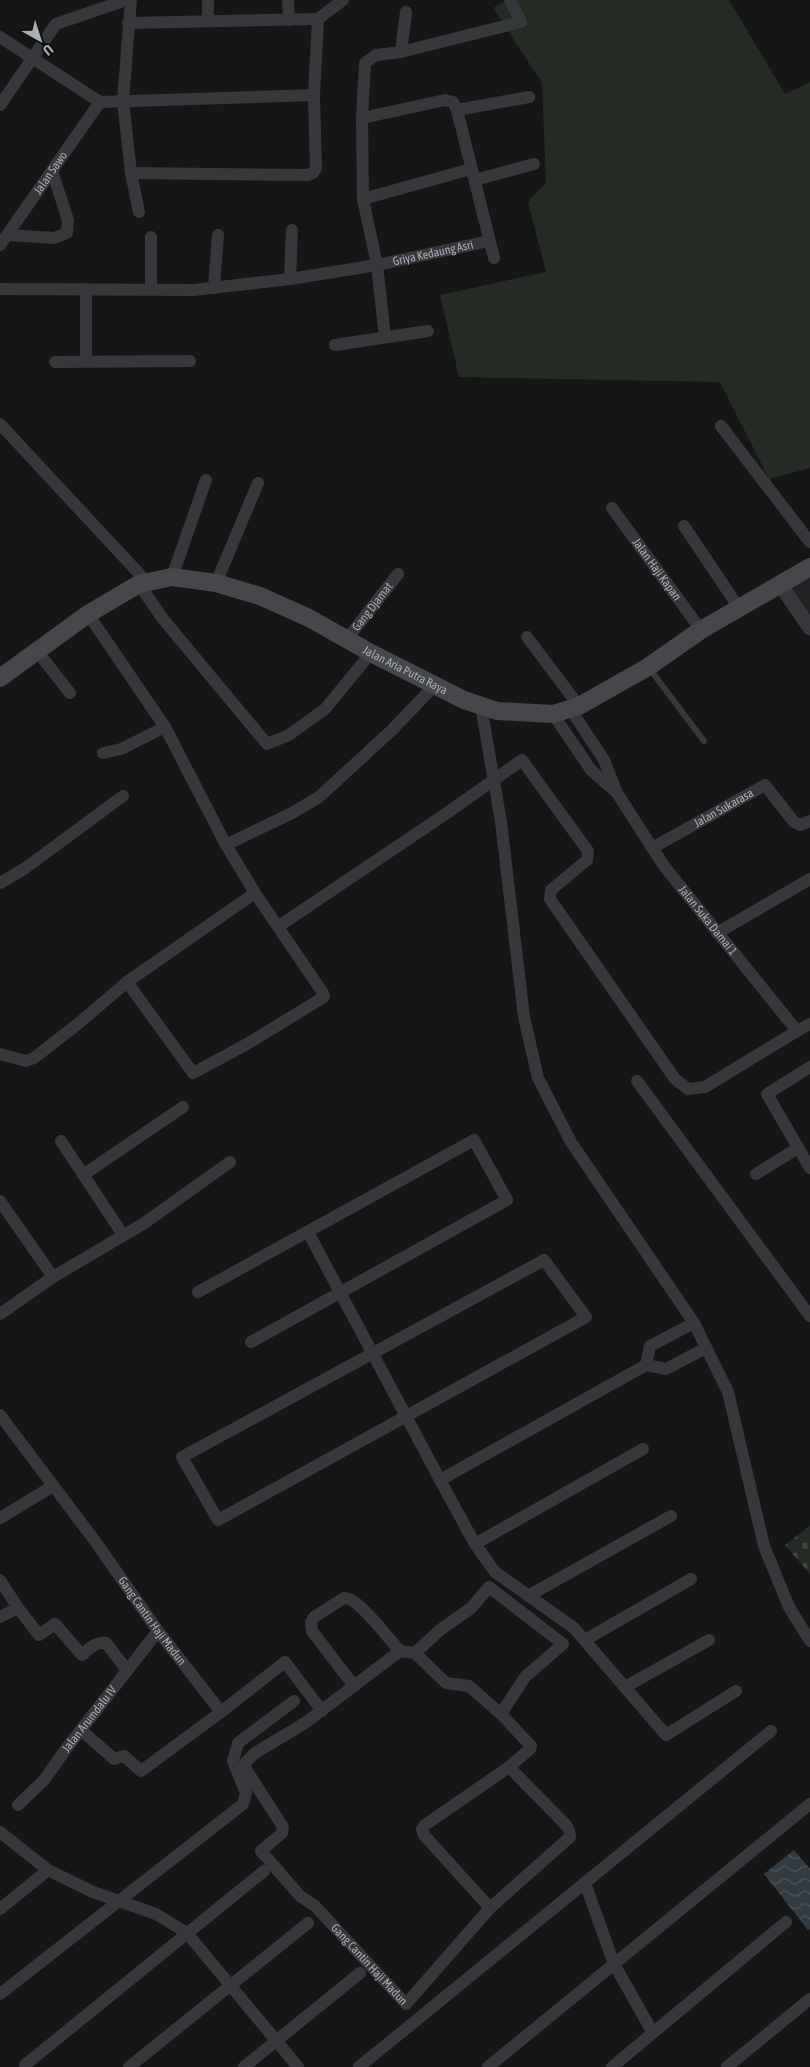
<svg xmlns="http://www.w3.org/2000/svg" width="810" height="2067" font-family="'Asap Condensed',sans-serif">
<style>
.built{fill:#222224}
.green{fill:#242b25}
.cemetery{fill:url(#cemetery-stones)}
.water{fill:url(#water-waves)}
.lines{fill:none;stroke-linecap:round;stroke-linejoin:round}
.service{stroke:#37383c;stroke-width:6}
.minor{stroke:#37383c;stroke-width:12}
.tertiary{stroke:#37383c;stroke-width:15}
.secondary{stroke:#45474b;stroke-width:18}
.labels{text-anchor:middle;stroke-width:4;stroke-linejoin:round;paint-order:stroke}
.street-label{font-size:12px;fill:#a9adb5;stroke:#111112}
</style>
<defs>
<pattern id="cemetery-stones" width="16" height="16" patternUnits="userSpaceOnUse" patternTransform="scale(1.25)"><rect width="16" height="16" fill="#242b25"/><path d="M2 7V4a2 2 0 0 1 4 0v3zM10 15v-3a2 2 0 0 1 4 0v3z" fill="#414742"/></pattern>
<pattern id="water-waves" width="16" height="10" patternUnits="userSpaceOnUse" patternTransform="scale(1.25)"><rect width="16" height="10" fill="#343c42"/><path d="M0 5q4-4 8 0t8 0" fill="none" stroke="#4f565b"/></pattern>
</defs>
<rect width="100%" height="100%" fill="#161617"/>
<!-- built -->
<path class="built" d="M810 573V618L787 585Z"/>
<!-- green -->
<path class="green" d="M508 0H729L785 94 810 82V468L769 479 720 382 459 377 440 295 546 272 528 202 546 182 542 83 493 8Z"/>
<!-- cemetery -->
<path class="cemetery" d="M810 1526V1574L785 1545Z"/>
<!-- water -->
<path class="water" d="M794 1850 810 1869V1929L808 1930 764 1874Z"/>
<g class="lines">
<!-- service -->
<path class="service" d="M649 668 704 741"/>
<!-- minor -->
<g class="minor">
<path d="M131 0 123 101 131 173 139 212"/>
<path d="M288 0 289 20"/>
<path d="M208 20V0"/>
<path d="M128 23 318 19 343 0"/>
<path d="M0 37 100 102 314 95"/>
<path d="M401 52 406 12"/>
<path d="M0 105 56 24 126 0"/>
<path d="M457 110 529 97"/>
<path d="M362 118 445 100 453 102 457 110 494 258"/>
<path d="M131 173 307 175 313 173 316 168 314 95 318 19"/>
<path d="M475 180 534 164"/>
<path d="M363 199 471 169"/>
<path d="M8 235 54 238 67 233 68 220 52 171"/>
<path id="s1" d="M0 245 100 102"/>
<path d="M290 279 292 230"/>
<path d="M214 288 218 235"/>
<path id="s2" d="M0 289 194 290 290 279 377 265 489 241"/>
<path d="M151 289V237"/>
<path d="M385 337 377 265 363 199 362 118 365 63 376 55 401 52 521 22 510 0"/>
<path d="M335 345 428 331"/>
<path d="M86 361V289"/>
<path d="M55 362 190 361"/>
<path d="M0 424 146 581"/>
<path d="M721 426 810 542"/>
<path id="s3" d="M612 508 701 630"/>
<path d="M684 526 739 608"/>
<path d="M172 577 206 480"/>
<path d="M216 583 258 483"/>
<path d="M139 584 163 619 267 744 289 735 325 709 371 653"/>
<path d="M88 614 165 727 226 845 255 893 323 993 324 997 247 1044 193 1073 127 982"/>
<path d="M527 637 579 706"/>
<path id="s4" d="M347 639 398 574"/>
<path d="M37 651 70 693"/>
<path d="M481 706 501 822 524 1017 538 1078 571 1142 694 1323 728 1392 764 1546 789 1607 810 1641"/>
<path id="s5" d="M571 710 604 760 617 793 664 866 797 1031 810 1024"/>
<path d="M553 714 591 770 615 791"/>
<path d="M103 753 121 749 165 727"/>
<path d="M226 845 292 813 319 797 392 730 435 685"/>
<path id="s6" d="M652 848 765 785 794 822 800 825 810 821"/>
<path d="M0 883 24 869 123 796"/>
<path d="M279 926 447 813 522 760 588 851 587 860 551 890 550 899 675 1079 688 1089 705 1087 797 1031"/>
<path d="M717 933 810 879"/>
<path d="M0 1054 26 1061 34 1058 79 1023 127 982 255 893"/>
<path d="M810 1067 767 1094 810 1168"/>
<path d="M637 1081 810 1316"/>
<path d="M61 1141 123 1235"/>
<path d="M756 1174 798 1148"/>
<path d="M83 1175 183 1107"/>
<path d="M0 1201 53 1277"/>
<path d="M308 1232 440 1480 475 1544 495 1572 574 1628 666 1735 736 1691"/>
<path d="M544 1260 586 1317 218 1520 182 1457Z"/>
<path d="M198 1292 474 1140 507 1200 251 1342"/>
<path d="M0 1314 53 1277 143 1224 230 1162"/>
<path d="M646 1365 650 1346 694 1323"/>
<path id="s7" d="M0 1415 95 1541 158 1631 221 1712 285 1662 322 1711"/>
<path d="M440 1480 646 1365 666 1369 706 1348"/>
<path d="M0 1518 53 1486"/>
<path d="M475 1544 643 1449"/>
<path d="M0 1580 18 1608 39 1635 55 1624 82 1655C89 1649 96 1641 106 1643L127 1670"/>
<path d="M528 1596 671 1516"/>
<path d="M0 1617 18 1608"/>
<path d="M585 1640 691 1579"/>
<path id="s8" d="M415 1653 440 1630 471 1608 489 1587 563 1644 525 1677 501 1714 469 1686 446 1683 415 1653 400 1651 305 1723 255 1753 246 1762 245 1768 283 1827 282 1833 261 1851 300 1896 315 1906 406 2004 490 1908 424 1835 422 1829 425 1825 509 1767 530 1749 531 1746 501 1714"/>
<path d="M354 1686 312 1631 311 1622 314 1617 344 1598C359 1597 389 1640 400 1651"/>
<path d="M625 1687 709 1640"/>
<path d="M81 1730 114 1759 124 1756 141 1771 221 1712"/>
<path id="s9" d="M18 1805 44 1780 66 1749 158 1631"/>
<path d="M0 1832 48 1870 93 1892 156 1914 187 1933 298 2067"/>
<path d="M585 1883 614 1964 653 2033"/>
<path d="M490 1908 570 1837 569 1830 566 1825 509 1767"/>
<path d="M0 1909 48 1870"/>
<path d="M0 1994 243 1804 246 1793 233 1761 238 1743 294 1701"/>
<path d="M25 2065 264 1871"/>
<path d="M129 2067 308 1923"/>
<path d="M244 2067 360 1973"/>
<path d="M359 2067 771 1731"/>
<path d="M488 2067 810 1804"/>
<path d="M612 2067 786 1922"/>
<path d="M727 2067 810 1999"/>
</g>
<!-- tertiary -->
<path class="tertiary" d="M780 584 810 628"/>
<!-- secondary -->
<path class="secondary" id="s10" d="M0 678 88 614 139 584 172 577 216 583 260 596 309 618 371 653 464 700 497 711 553 714 579 706 648 667 701 630 810 567"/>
</g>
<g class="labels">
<!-- street labels -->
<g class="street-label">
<text dy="4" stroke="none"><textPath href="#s1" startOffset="88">Jalan Sawo</textPath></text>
<text dy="4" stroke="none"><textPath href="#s2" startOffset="436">Griya Kedaung Asri</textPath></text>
<text dy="4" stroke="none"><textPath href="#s3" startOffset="76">Jalan Haji Kapan</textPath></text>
<text dy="4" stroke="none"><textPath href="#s4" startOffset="41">Gang Djamat</textPath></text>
<text dy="4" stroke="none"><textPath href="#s10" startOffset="455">Jalan Aria Putra Raya</textPath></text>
<text dy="4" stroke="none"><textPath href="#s6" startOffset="82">Jalan Sukarasa</textPath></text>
<text dy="4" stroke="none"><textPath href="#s5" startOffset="252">Jalan Suka Damai 1</textPath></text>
<text dy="4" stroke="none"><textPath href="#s7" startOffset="256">Gang Cantin Haji Madun</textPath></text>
<text dy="4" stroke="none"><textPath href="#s9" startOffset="112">Jalan Arumdalu IV</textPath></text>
<text dy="4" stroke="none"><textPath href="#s8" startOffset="869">Gang Cantin Haji Madun</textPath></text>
</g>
</g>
<!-- north arrow -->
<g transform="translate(40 40) rotate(141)" stroke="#111112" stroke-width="4" paint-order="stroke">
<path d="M0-4L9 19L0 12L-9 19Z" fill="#a9adb5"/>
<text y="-8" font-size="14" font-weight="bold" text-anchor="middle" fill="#a9adb5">U</text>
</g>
</svg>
